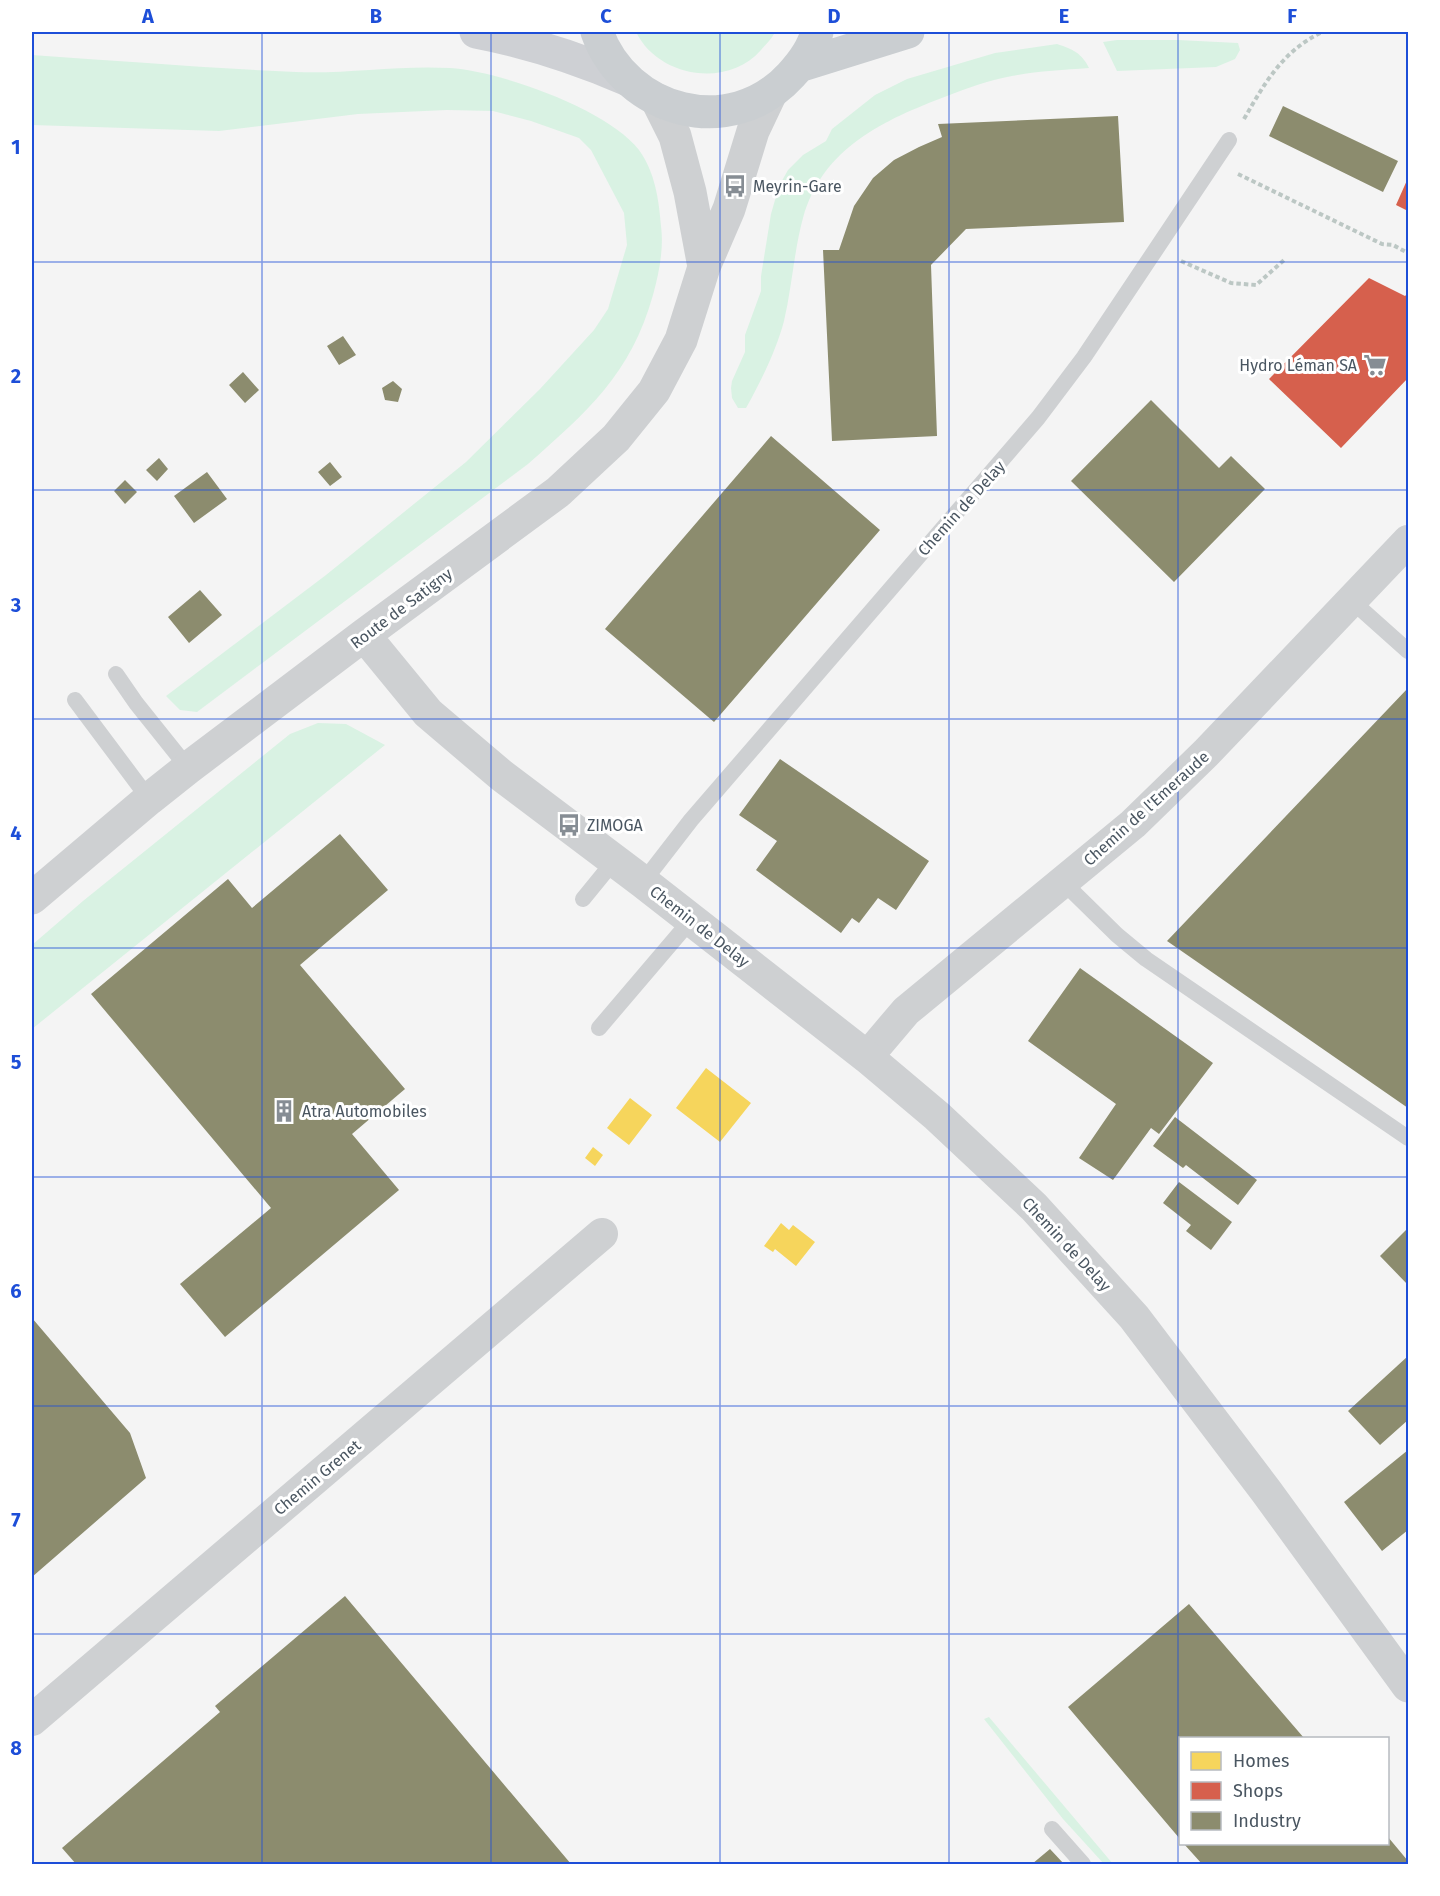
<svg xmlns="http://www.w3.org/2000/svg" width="1440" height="1896" font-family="'Fira Sans',sans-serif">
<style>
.green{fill:#d9f2e3}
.homes{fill:#f6d55c}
.shops{fill:#d6604d}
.industry{fill:#8c8c6e}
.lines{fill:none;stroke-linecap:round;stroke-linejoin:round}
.path{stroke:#bcc7c4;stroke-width:4;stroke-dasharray:4.5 3;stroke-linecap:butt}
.service{stroke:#ced0d2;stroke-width:16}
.minor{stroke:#ced0d2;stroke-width:32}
.tertiary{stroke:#ced0d2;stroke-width:33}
.secondary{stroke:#ced0d4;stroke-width:33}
.primary{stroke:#caced1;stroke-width:33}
.grid{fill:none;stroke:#1d4ed8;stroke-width:1.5;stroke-opacity:0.55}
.labels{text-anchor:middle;stroke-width:6;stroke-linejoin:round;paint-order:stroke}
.poi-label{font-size:16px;fill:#4a5661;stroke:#fff;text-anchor:start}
.street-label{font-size:16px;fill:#4a5661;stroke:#fff}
.neatline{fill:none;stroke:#1d4ed8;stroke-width:2}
.grid-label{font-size:20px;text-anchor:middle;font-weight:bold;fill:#1d4ed8}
</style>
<rect width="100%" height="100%" fill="#f4f4f4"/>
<!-- green -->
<path class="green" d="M636 32H775C772 39 766 44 761 50 727 89 658 77 636 32Z
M1117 40H1178L1238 43 1240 50 1235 59 1216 67 1117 71 1103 42Z
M1057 44C1072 49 1082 53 1089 68 1063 70 1037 71 1012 76 989 80 968 88 947 96 884 120 823 147 803 218 794 251 792 287 784 321 776 351 761 381 746 408H738L732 398 731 388 732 381 745 352V335L761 291V276L771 214 779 186 788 170 803 155 826 141 832 129 875 95 907 79 995 53Z
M32 55C119 61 208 68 296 72 347 74 399 65 450 68 500 71 609 110 639 150 655 172 659 200 661 226 664 249 659 273 653 295 631 374 587 412 528 464L197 712 180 710 166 696 326 575 466 462 540 389 594 330 608 309 627 245 624 213 591 150 579 138 531 121 493 111 447 110 358 114 219 131 32 125Z
M318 723 346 724 385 745 32 1029V945L83 901 290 734Z
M989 1717 1113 1864H1104L1063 1819 984 1719Z"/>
<!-- homes -->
<path class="homes" d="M706 1068 751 1103 720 1142 676 1108Z
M630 1098 652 1115 629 1145 607 1128Z
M593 1147 603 1155 595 1166 585 1158Z
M781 1223 789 1230 793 1225 815 1242 796 1266 775 1249 773 1252 764 1246Z"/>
<!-- shops -->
<path class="shops" d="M1408 178V211L1396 205Z
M1369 278 1405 296 1408 293V378L1341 448 1269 379Z"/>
<!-- industry -->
<path class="industry" d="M1283 106 1398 161 1383 192 1269 136Z
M1118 116 1124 222 966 229 931 265 937 436 832 441 823 250H839L854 206 873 178 894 160 919 147 942 137 938 124Z
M343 336 356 355 339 365 327 346Z
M243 372 259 390 245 403 229 385Z
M393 381 402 389 398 402 385 400 382 388Z
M1151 400 1219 468 1231 456 1265 489 1174 582 1071 481Z
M771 436 880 530 714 722 605 629Z
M159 458 168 469 157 481 146 470Z
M330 462 342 477 330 486 318 472Z
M207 472 227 499 194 523 174 496Z
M125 480 137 492 125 504 114 491Z
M200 590 222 615 189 643 168 617Z
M1408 688V1108L1167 941Z
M780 759 929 861 896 910 878 898 859 923 852 918 841 933 756 870 777 841 739 815Z
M340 834 388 890 300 965 405 1089 352 1134 399 1190 225 1337 180 1284 271 1208 91 994 228 879 252 908Z
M1080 968 1213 1063 1159 1134 1151 1128 1113 1180 1079 1158 1116 1104 1028 1041Z
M1175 1117 1257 1180 1238 1205 1186 1165 1183 1168 1153 1146Z
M1179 1182 1232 1222 1211 1250 1186 1231 1191 1225 1163 1203Z
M1408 1228V1285L1380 1256Z
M32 1318 130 1433 146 1478 32 1577Z
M1408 1356V1420L1380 1445 1348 1411Z
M1408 1450V1530L1382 1551 1344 1502Z
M345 1596 571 1864H76L62 1848 220 1712 215 1706Z
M1189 1604 1304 1738H1180V1839L1068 1707Z
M1388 1837 1408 1861V1864H1202L1184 1844H1388Z
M1050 1849 1064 1864H1032Z"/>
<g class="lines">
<!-- path -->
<path class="path" d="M1244 119C1266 81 1282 52 1322 32
M1238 174 1382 244 1393 245 1408 253
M1181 261 1231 283 1256 285 1284 260"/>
<!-- service -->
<path class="service" d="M1352 601 1408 651
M116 674 136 703 188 768
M75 700 149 799
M643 882 691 820 1038 418 1084 357 1229 140
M1063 882 1117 935 1146 959 1408 1138
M583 899 614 861
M599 1028 691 920
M1052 1829 1083 1864"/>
<!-- minor -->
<path class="minor" d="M867 1057 906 1011 1133 824 1206 753 1408 541
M32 1720 602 1234"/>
<!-- tertiary -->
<path class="tertiary" d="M657 100 675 136 690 192 704 267
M364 635 428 713 501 775 643 882 867 1057 937 1116 1034 1207 1134 1317 1266 1491 1408 1686
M32 898 149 799 188 768 364 635 558 492 616 438 654 391 681 340 704 267 729 209 753 131 771 93"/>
<!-- secondary -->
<path class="secondary" d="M476 32C528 42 577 58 626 79"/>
<!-- primary -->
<path class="primary" d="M597 32C626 113 731 141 791 75 803 62 813 48 817 32
M799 66 908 32"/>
</g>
<!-- grid -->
<path class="grid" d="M262 32V1864M491 32V1864M720 32V1864M949 32V1864M1178 32V1864M32 262H1408M32 490H1408M32 719H1408M32 948H1408M32 1177H1408M32 1406H1408M32 1634H1408"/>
<!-- icons -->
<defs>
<g id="bus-bare" transform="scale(1.8)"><path d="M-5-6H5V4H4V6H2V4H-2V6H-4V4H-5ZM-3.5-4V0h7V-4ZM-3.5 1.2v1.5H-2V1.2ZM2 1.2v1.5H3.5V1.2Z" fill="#868d94" stroke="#fff" stroke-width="2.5" paint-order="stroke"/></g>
<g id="supermarket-bare" transform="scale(1.8)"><path d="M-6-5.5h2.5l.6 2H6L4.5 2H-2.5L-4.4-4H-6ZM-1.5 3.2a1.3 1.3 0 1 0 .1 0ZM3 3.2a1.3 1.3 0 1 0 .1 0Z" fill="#868d94" stroke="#fff" stroke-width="2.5" paint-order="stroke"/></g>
<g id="building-bare" transform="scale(1.8)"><path d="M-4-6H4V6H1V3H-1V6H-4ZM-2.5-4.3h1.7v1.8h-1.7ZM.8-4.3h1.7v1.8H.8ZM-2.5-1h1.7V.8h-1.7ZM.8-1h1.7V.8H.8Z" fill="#868d94" stroke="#fff" stroke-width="2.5" paint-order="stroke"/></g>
</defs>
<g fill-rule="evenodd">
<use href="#bus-bare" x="735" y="186"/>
<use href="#supermarket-bare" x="1375" y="365"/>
<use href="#bus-bare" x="569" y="825"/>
<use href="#building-bare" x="284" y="1111"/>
</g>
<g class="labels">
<!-- poi labels -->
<g class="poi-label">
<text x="753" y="192">Meyrin-Gare</text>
<text x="1357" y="371" text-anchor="end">Hydro Léman SA</text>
<text x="587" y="831">ZIMOGA</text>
<text x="302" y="1117">Atra Automobiles</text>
</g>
<!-- street labels -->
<g class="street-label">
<text transform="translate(961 508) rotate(-48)" y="6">Chemin de Delay</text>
<text transform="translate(401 608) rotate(-37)" y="6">Route de Satigny</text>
<text transform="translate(1146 808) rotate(-42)" y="6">Chemin de l'Emeraude</text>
<text transform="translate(700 926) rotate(38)" y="6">Chemin de Delay</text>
<text transform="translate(1067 1244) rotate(47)" y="6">Chemin de Delay</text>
<text transform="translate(317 1477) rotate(-40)" y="6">Chemin Grenet</text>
</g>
</g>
<!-- border -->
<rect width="1440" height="1896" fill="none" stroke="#ffffff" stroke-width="66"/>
<!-- legend -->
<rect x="1179" y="1737" width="210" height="108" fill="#ffffff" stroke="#b7bbc0" stroke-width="1.5"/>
<rect x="1191" y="1752" width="30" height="18" fill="#f6d55c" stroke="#b7bbc0" stroke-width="1.5"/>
<text x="1233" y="1767" font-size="18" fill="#4a5661">Homes</text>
<rect x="1191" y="1782" width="30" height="18" fill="#d6604d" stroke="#b7bbc0" stroke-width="1.5"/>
<text x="1233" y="1797" font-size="18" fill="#4a5661">Shops</text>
<rect x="1191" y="1812" width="30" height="18" fill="#8c8c6e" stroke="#b7bbc0" stroke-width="1.5"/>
<text x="1233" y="1827" font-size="18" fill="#4a5661">Industry</text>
<rect x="33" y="33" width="1374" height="1830" class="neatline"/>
<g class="grid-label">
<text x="148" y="23">A</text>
<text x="376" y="23">B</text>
<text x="606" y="23">C</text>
<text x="834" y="23">D</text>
<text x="1064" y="23">E</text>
<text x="1292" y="23">F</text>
<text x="16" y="154">1</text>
<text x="16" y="383">2</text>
<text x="16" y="612">3</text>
<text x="16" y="840">4</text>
<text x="16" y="1069">5</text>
<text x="16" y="1298">6</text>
<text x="16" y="1527">7</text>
<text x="16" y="1755">8</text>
</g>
</svg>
